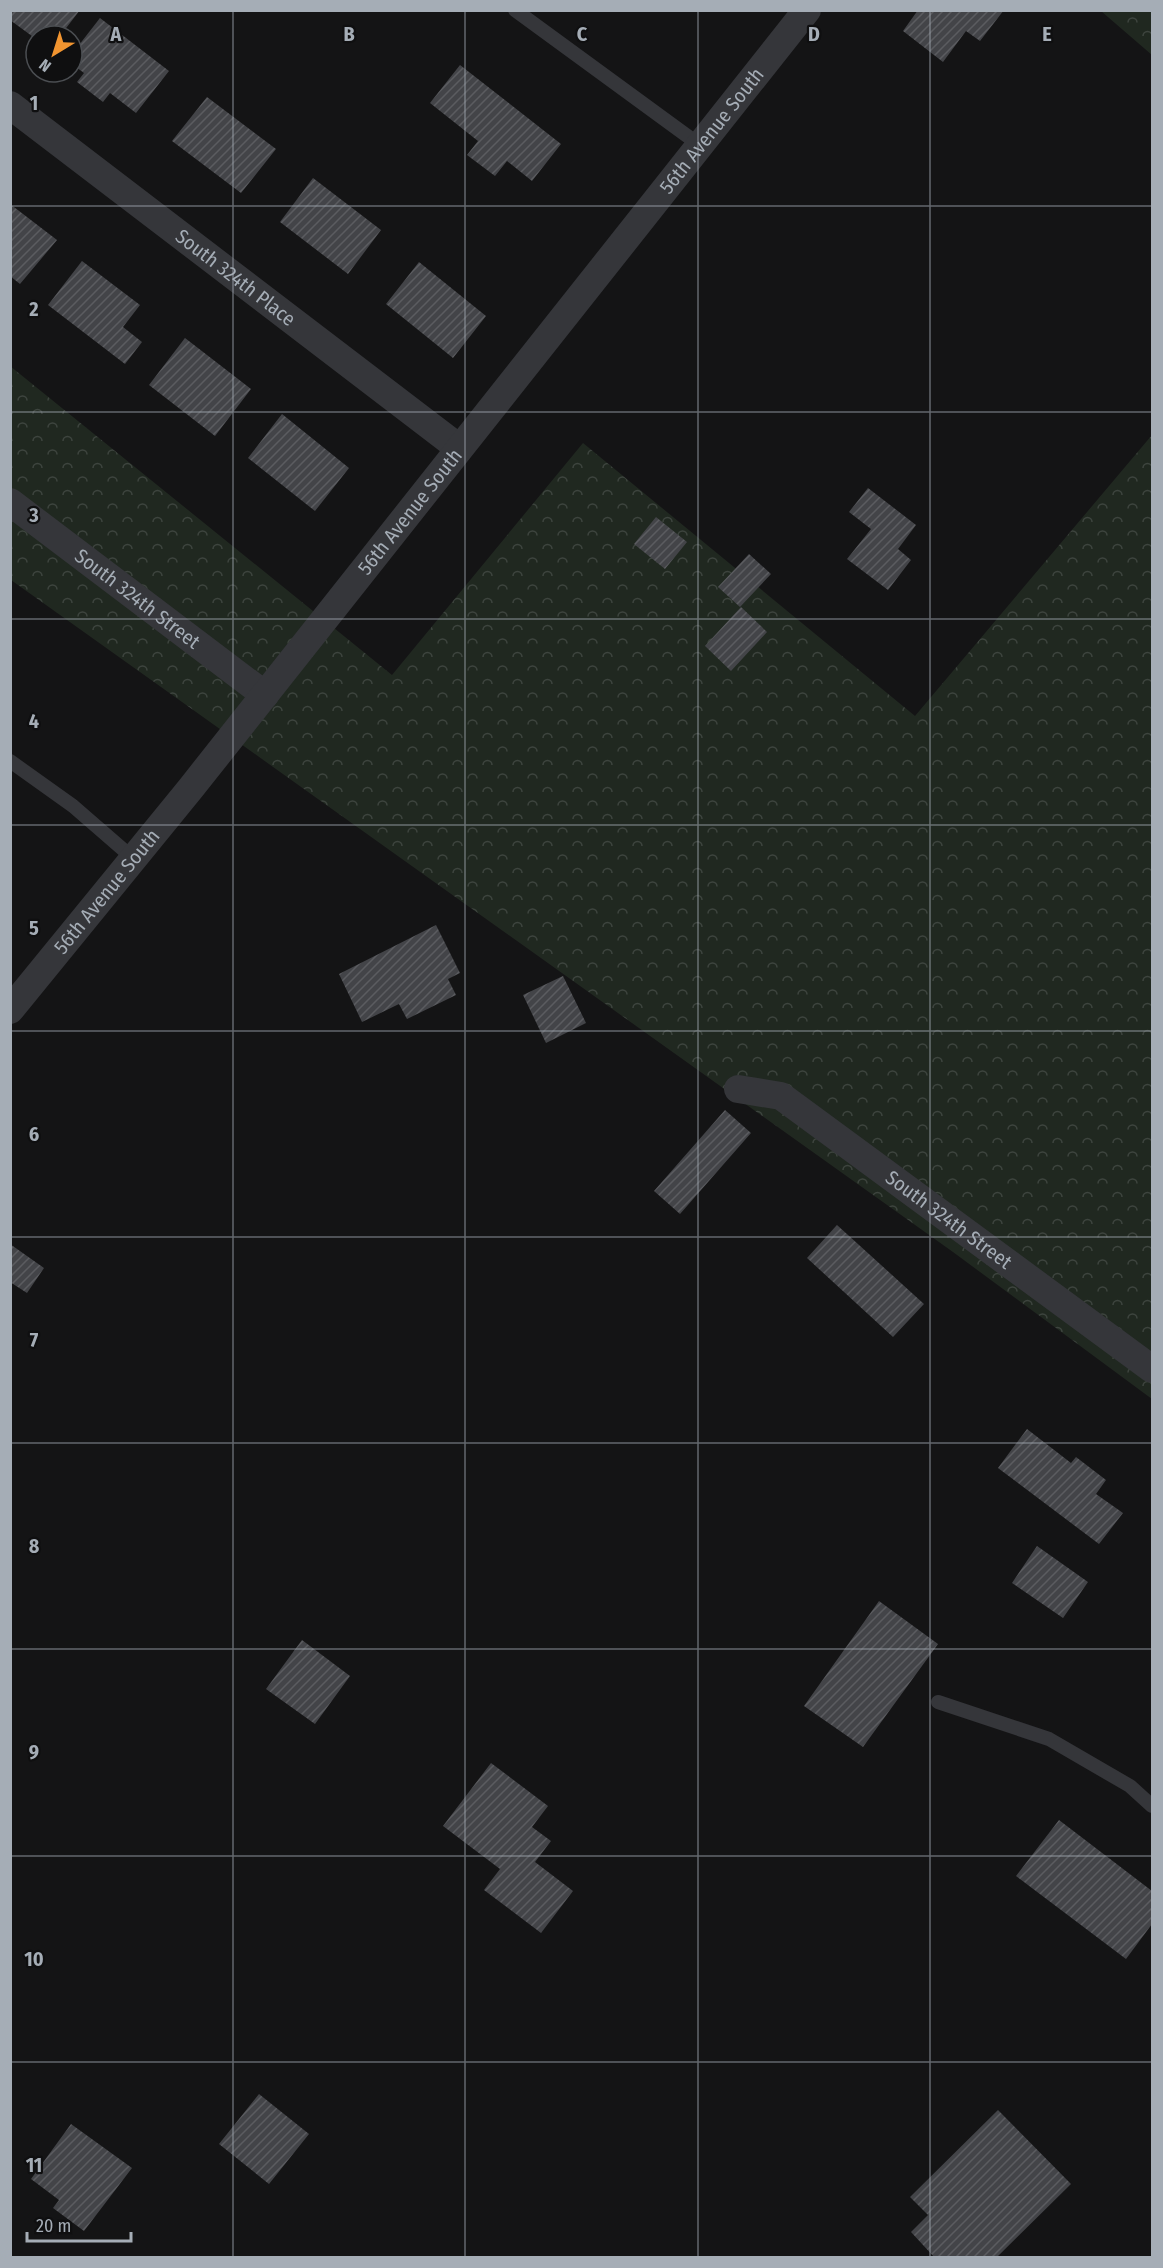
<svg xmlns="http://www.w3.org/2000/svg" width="1163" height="2268" font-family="'Fira Sans Condensed',sans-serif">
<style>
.forest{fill:url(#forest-crowns)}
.building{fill:url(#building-hatch)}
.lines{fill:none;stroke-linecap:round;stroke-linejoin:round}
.service{stroke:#35363a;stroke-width:14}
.minor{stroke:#35363a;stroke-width:28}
.grid{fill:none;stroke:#a5adb6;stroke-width:1.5;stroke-opacity:0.55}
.labels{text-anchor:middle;stroke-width:4.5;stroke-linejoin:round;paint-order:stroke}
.street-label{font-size:20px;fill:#a5adb6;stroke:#0f0f10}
.grid-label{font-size:20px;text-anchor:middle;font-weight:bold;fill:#a5adb6;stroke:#0f0f10;stroke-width:4.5;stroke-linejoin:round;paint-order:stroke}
</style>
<defs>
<pattern id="forest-crowns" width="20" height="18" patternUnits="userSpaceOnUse" patternTransform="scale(1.5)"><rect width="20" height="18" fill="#202820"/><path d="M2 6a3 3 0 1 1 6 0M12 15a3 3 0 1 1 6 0" fill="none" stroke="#3d443e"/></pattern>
<pattern id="building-hatch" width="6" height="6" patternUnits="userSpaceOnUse" patternTransform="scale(1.5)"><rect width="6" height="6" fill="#434448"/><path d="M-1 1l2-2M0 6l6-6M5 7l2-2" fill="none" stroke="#5b5c60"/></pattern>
</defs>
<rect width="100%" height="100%" fill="#141415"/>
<!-- forest -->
<path class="forest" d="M1101 11H1152V55Z
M10 366 392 675 583 443 915 716 1152 435V1399L953 1252 11 580Z"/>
<!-- building -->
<path class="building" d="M10 10H80L60 36H36V39L10 20Z
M918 10H1004L980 41 966 31 943 62 903 31Z
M100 18 169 71 136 113 110 93 103 102 77 82 84 73 72 64V54Z
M460 65 561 144 532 181 507 161 495 176 467 155 478 141 430 103Z
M207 97 276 149 241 193 172 141Z
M313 178 381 230 348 274 280 222Z
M10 204 57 240 20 284 10 276Z
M82 261 140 305 123 327 142 342 125 364 48 305Z
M419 262 486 316 453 358 386 304Z
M185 338 251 389 215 436 149 385Z
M282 414 349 468 315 511 248 458Z
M868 488 916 525 898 549 911 560 888 590 847 559 871 529 849 512Z
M656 517 687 542 665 569 634 544Z
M749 554 771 574 740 607 718 587Z
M741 607 767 632 731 671 705 646Z
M436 925 460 973 448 979 456 995 407 1019 399 1004 362 1022 339 974Z
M563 976 586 1023 546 1043 523 995Z
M725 1110 751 1133 680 1214 654 1191Z
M837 1225 924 1304 893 1337 807 1258Z
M10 1244 44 1268 27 1293 10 1282Z
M1027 1429 1071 1463 1076 1457 1106 1480 1096 1494 1123 1513 1099 1544 998 1468Z
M1037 1546 1088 1582 1063 1618 1012 1583Z
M879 1601 938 1644 863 1747 804 1706Z
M302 1640 350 1676 315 1724 266 1689Z
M491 1763 548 1806 532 1827 551 1841 535 1862 573 1891 541 1933 484 1890 500 1869 443 1826Z
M1059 1820 1152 1891V1924L1126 1959 1016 1876Z
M259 2094 309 2134 269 2184 219 2144Z
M998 2110 1071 2184 996 2258H935L911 2232 928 2215 910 2197Z
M71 2124 132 2168 84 2231 53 2208 59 2200 31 2179Z"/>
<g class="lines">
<!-- service -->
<path class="service" d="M515 10 701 146
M10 761 73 806 134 859
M938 1702 1049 1739 1130 1786 1152 1806"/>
<!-- minor -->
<g class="minor">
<path id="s1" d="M10 105 459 448"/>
<path id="s2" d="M10 502 265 695"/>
<path id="s3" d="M10 1010 191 788 807 10"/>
<path id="s4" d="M738 1089 781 1096 1152 1369"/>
</g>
</g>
<!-- grid -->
<path class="grid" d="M233 10V2258M465 10V2258M698 10V2258M930 10V2258M10 206H1152M10 412H1152M10 619H1152M10 825H1152M10 1031H1152M10 1237H1152M10 1443H1152M10 1649H1152M10 1856H1152M10 2062H1152"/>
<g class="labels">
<!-- street labels -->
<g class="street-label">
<text dy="7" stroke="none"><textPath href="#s3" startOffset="1125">56th Avenue South</textPath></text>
<text dy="7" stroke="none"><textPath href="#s1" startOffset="284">South 324th Place</textPath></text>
<text dy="7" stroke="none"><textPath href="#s3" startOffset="639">56th Avenue South</textPath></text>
<text dy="7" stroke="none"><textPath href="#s2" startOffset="160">South 324th Street</textPath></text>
<text dy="7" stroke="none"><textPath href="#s3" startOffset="153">56th Avenue South</textPath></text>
<text dy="7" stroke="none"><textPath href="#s4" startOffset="252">South 324th Street</textPath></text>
</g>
</g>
<g class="grid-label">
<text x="116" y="41">A</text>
<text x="349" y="41">B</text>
<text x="582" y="41">C</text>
<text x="814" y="41">D</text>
<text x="1047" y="41">E</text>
<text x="34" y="110">1</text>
<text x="34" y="316">2</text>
<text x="34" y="522">3</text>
<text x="34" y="728">4</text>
<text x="34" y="935">5</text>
<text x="34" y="1141">6</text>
<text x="34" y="1347">7</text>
<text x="34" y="1553">8</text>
<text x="34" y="1759">9</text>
<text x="34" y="1966">10</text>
<text x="34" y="2172">11</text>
</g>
<!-- border -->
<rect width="1163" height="2268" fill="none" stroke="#a5adb6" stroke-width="24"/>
<!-- north arrow -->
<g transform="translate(54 54) rotate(218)"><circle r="28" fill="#0f0f10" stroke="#4b4e52" stroke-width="1.5"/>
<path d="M0-4.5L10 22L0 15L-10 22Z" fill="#f29530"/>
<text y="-9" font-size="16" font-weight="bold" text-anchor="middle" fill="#a5adb6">N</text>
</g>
<!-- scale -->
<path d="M27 2232v9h104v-9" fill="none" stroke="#a5adb6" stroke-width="3"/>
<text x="36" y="2232" font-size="18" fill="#a5adb6" stroke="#0f0f10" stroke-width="4.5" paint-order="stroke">20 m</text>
</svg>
